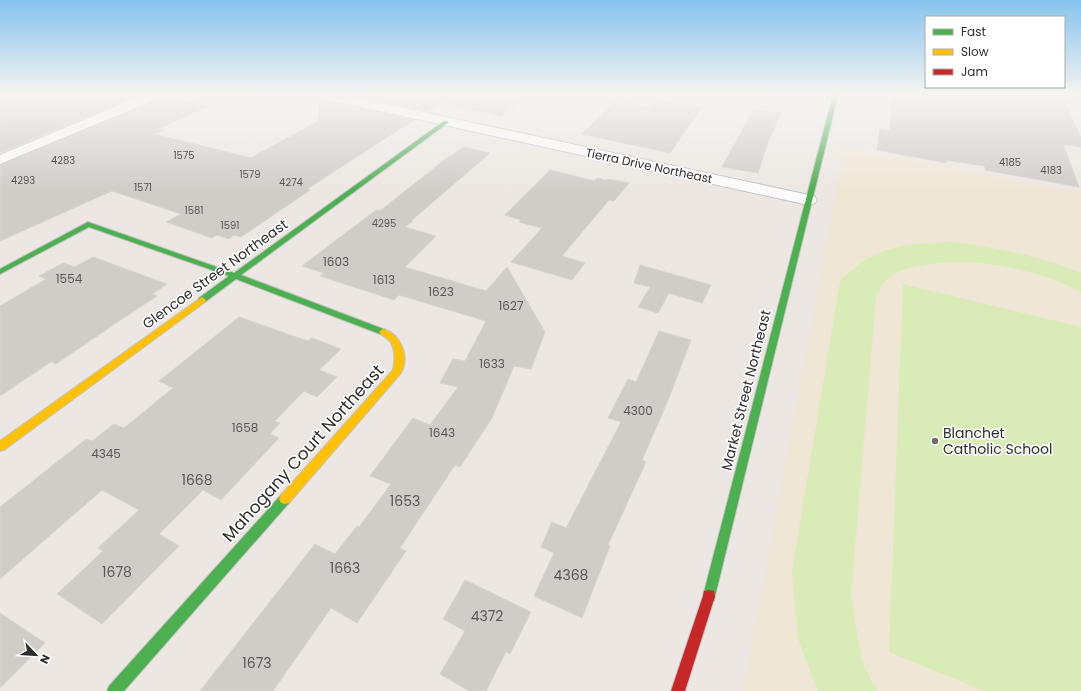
<svg xmlns="http://www.w3.org/2000/svg" width="1081" height="691" font-family="Poppins,sans-serif">
<style>
.education{fill:#efe6d6}
.pitch{fill:#d9ecb7}
.building{fill:#d0cdc9;stroke:#d7d3ce}
.lines{fill:none;stroke-linecap:round;stroke-linejoin:round}
.street-casing{stroke:#c5c3c3;stroke-width:2}
.fast-casing{stroke:#c5c3c3;stroke-width:2}
.slow-casing{stroke:#c5c3c3;stroke-width:2}
.jam-casing{stroke:#c5c3c3;stroke-width:2}
.street{fill:#fcfbfb;fill-rule:evenodd}
.fast{fill:#4caf50;fill-rule:evenodd}
.slow{fill:#ffc107;fill-rule:evenodd}
.jam{fill:#c62828;fill-rule:evenodd}
.poi-dot{fill:#706e6c;stroke:#fff;stroke-width:1.5}
.labels{text-anchor:middle;stroke-width:3;stroke-linejoin:round;paint-order:stroke}
.far-number-label{font-size:10px;fill:#585756}
.far-street-label{font-size:12px;fill:#2d2d2d;stroke:#fff}
.number-label{font-size:12px;fill:#585756}
.street-label{font-size:14px;fill:#2d2d2d;stroke:#fff}
.poi-label{font-size:14px;fill:#2d2d2d;stroke:#fff;text-anchor:start}
.near-number-label{font-size:14px;fill:#585756}
.near-street-label{font-size:17px;fill:#2d2d2d;stroke:#fff}
</style>
<rect width="100%" height="100%" fill="#ece7e2"/>
<!-- education -->
<path class="education" d="M844 148 1081 192V691H743Z"/>
<!-- pitch -->
<path class="pitch" d="M953 242C996 248 1040 255 1081 273V292C1034 268 966 254 915 267 905 269 892 273 885 281 881 286 879 292 876 297L851 596 862 662 877 691H818L798 639 792 571 840 281C877 244 904 244 953 242Z
M903 284 1081 327V691H984L889 652Z"/>
<!-- building -->
<path class="building" d="M0 95H138L0 153Z
M353 95H528L501 116 449 105 450 97 428 111Z
M896 95H912L945 100V95H1062L1081 138V147L1063 144 1079 187 985 170V166L946 160 947 163 877 150 880 129 890 131 892 102H895Z
M162 96 208 106 158 129 163 130 154 134 251 158 318 121 320 98 325 100 414 120 307 189 310 190 241 237 234 235 229 239 217 235 212 238 166 222 181 214 112 191 0 241V165L160 99Z
M659 100 702 107 670 153 582 134 615 101 651 108Z
M754 109 781 113 767 145 758 173 722 167Z
M463 147 490 153 412 220 413 221 405 227 436 236 405 267 486 291 507 267 545 332 531 369 514 366 492 418 460 467 455 465 400 548 406 551 357 623 331 608 273 691H200L315 544 335 554 357 526 359 527 391 484 370 476 413 418 430 425 458 387 440 383 453 359 465 361 486 321 399 295 394 300 320 276 324 273 302 266 376 210 380 211 448 157H450Z
M550 170 594 181 597 178 606 180 607 179 629 183 614 201 609 200 562 256 585 263 572 280 511 262 542 228 519 222 521 220 505 215Z
M93 257 167 284 152 294 157 296 122 319 56 364 51 362 0 396V306L46 279 39 276 63 263 75 267Z
M640 265 711 285 702 303 669 293 658 313 638 307 650 287 634 283Z
M239 317 308 341 312 338 341 349 319 370 337 377 317 397 304 391 275 421 280 423 270 434 279 438 221 500 203 490 159 534 179 546 102 624 57 594 103 551 98 548 139 510 102 490 0 579V507L86 439 92 441 114 424 124 428 173 388 159 381Z
M659 331 691 340 667 403 642 460 646 462 608 545 610 546 582 618 534 596 554 553 541 547 552 522 566 528 621 422 608 418 628 379 636 382Z
M465 580 531 612 510 654 506 652 486 691H469L440 674 465 631 443 619Z
M0 613 45 643 0 688Z"/>
<g class="lines">
<!-- street casing -->
<g class="street-casing">
<path id="street" d="M143 95H161L159 98 0 164V155Z
M319 95H344L809 195 815 197 817 200 815 203 809 205 325 99Z"/>
</g>
<!-- fast casing -->
<g class="fast-casing">
<path id="fast" d="M833 95H838L715 596 714 601 709 602 704 601 703 596Z
M444 121 449 122 241 275 386 330 387 332 386 334H380L236 279 205 302H199L198 300 199 298 229 276 89 227 0 274V269L88 222 234 273Z
M285 494 289 495 291 499 289 503 124 691H107L109 686 281 495Z"/>
</g>
<!-- slow casing -->
<g class="slow-casing">
<path id="slow" d="M202 297 206 300 205 302 4 450 0 451V441Z
M383 329C401 334 410 357 401 373L289 503 285 504 281 503 279 499 281 495 393 370C395 360 396 348 389 340 386 337 382 336 379 332Z"/>
</g>
<!-- jam casing -->
<g class="jam-casing">
<path id="jam" d="M709 590 714 591 715 596 685 691H671L703 596 704 591Z"/>
</g>
<!-- street -->
<use href="#street" class="street"/>
<!-- fast -->
<use href="#fast" class="fast"/>
<!-- slow -->
<use href="#slow" class="slow"/>
<!-- jam -->
<use href="#jam" class="jam"/>
</g>
<!-- sky -->
<linearGradient id="sky" x2="0" y2="1"><stop stop-color="#85c3ec"/><stop offset="0.49" stop-color="#f6f4f2"/><stop offset="1" stop-color="#f6f4f2" stop-opacity="0"/></linearGradient>
<rect width="1081" height="192" fill="url(#sky)"/>
<!-- markers -->
<circle class="poi-dot" cx="935" cy="441" r="4"/>
<g class="labels">
<!-- far-number labels -->
<g class="far-number-label">
<text x="184" y="159">1575</text>
<text x="63" y="164">4283</text>
<text x="1010" y="166">4185</text>
<text x="1051" y="174">4183</text>
<text x="250" y="178">1579</text>
<text x="23" y="184">4293</text>
<text x="291" y="186">4274</text>
<text x="143" y="191">1571</text>
<text x="194" y="214">1581</text>
<text x="384" y="227">4295</text>
<text x="230" y="229">1591</text>
</g>
<!-- far-street labels -->
<g class="far-street-label">
<text transform="translate(649 166) rotate(12)" y="4">Tierra Drive Northeast</text>
</g>
<!-- number labels -->
<g class="number-label">
<text x="336" y="266">1603</text>
<text x="69" y="283">1554</text>
<text x="384" y="284">1613</text>
<text x="441" y="296">1623</text>
<text x="511" y="310">1627</text>
<text x="492" y="368">1633</text>
<text x="638" y="415">4300</text>
<text x="245" y="432">1658</text>
<text x="442" y="437">1643</text>
<text x="106" y="458">4345</text>
</g>
<!-- street labels -->
<g class="street-label">
<text transform="translate(215 274) rotate(-36)" y="5">Glencoe Street Northeast</text>
<text transform="translate(746 390) rotate(-76)" y="5">Market Street Northeast</text>
</g>
<!-- poi labels -->
<g class="poi-label">
<text x="943" y="438">Blanchet<tspan x="943" dy="16">Catholic School</tspan></text>
</g>
<!-- near-number labels -->
<g class="near-number-label">
<text x="197" y="485">1668</text>
<text x="405" y="506">1653</text>
<text x="345" y="573">1663</text>
<text x="117" y="577">1678</text>
<text x="571" y="580">4368</text>
<text x="487" y="621">4372</text>
<text x="257" y="668">1673</text>
</g>
<!-- near-street labels -->
<g class="near-street-label">
<text transform="translate(303 453) rotate(-48)" y="6">Mahogany Court Northeast</text>
</g>
</g>
<!-- legend -->
<rect x="925" y="16" width="140" height="72" fill="#ffffff" stroke="#ababab"/>
<rect x="933" y="29" width="20" height="6" fill="#4caf50" stroke="#ababab"/>
<text x="961" y="36" font-size="12" fill="#2d2d2d">Fast</text>
<rect x="933" y="49" width="20" height="6" fill="#ffc107" stroke="#ababab"/>
<text x="961" y="56" font-size="12" fill="#2d2d2d">Slow</text>
<rect x="933" y="69" width="20" height="6" fill="#c62828" stroke="#ababab"/>
<text x="961" y="76" font-size="12" fill="#2d2d2d">Jam</text>
<!-- north arrow -->
<g transform="translate(36 655) rotate(115)" stroke="#ffffff" stroke-width="3" paint-order="stroke">
<path d="M0-3L7 15L0 10L-7 15Z" fill="#2d2d2d"/>
<text y="-6" font-size="11" font-weight="bold" text-anchor="middle" fill="#2d2d2d">N</text>
</g>
</svg>
